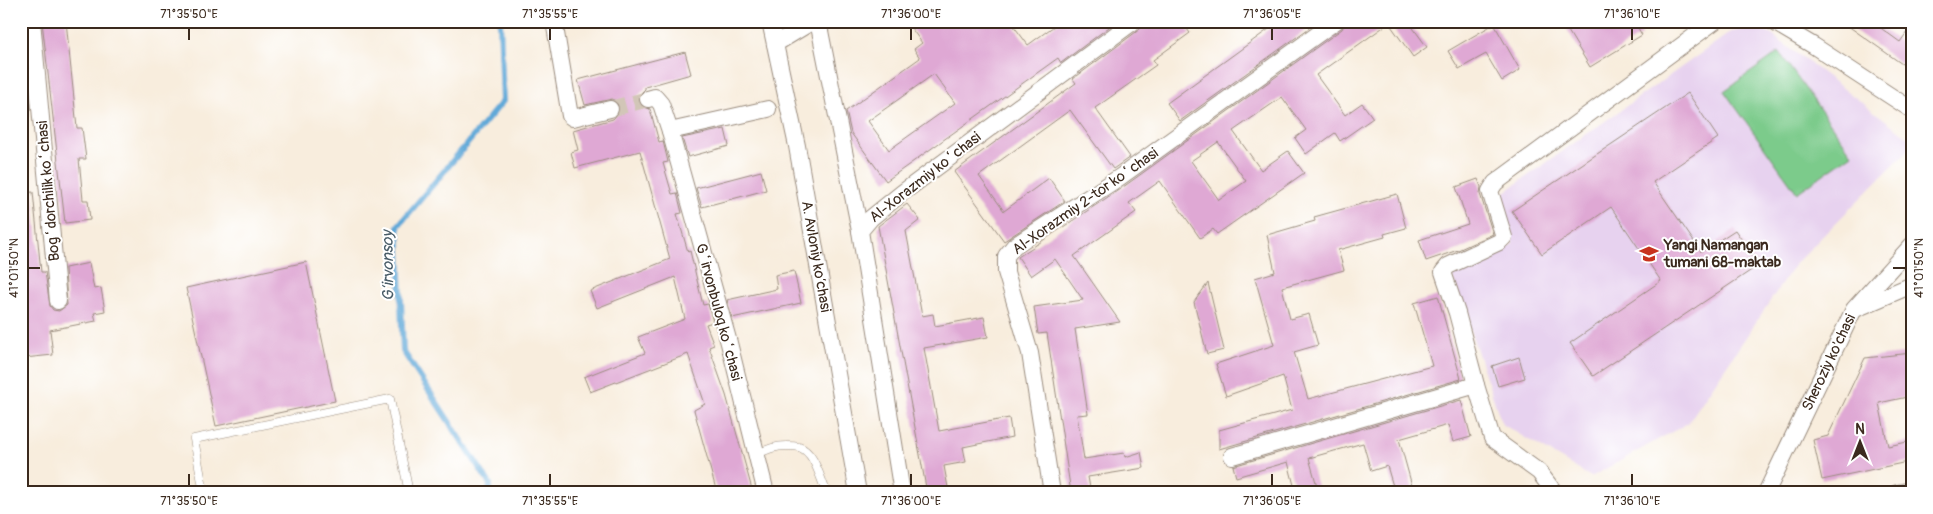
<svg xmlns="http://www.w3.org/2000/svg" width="1933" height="514" font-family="Pangolin,sans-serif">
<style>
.built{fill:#e7d2ef}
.green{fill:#7ccb8b;stroke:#5c7a54}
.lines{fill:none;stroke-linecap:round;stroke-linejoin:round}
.stream{stroke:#61a9d8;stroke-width:6}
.building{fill:#dfa8d4;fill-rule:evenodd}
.street-tunnel{stroke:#d2c6b7;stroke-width:16;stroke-dasharray:16 8;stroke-linecap:butt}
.lane-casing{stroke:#9a8c7e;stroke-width:9}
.street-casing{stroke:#9a8c7e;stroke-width:18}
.lane{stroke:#fff;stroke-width:8}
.street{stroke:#fff;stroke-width:16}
.ticks{fill:none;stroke:#3b2a1e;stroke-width:2}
.labels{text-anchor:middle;stroke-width:4;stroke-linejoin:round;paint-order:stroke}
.street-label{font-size:15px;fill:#3b2a1e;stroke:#fff}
.poi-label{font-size:15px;font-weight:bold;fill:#3b2a1e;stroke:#fff;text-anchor:start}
.water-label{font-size:16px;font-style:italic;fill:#4a5d68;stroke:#fff}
.neatline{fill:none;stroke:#3b2a1e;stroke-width:2}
.ticks-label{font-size:12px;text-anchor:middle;fill:#3b2a1e}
</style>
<rect width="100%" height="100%" fill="#fff"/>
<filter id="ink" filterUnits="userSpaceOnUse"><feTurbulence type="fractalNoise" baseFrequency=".02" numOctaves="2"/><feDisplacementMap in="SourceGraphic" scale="10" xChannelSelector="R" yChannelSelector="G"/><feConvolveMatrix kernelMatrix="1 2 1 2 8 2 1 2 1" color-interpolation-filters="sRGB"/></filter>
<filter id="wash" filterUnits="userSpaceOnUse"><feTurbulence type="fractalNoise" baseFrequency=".0096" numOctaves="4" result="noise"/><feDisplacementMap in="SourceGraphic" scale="20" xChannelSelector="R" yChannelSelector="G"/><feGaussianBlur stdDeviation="1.12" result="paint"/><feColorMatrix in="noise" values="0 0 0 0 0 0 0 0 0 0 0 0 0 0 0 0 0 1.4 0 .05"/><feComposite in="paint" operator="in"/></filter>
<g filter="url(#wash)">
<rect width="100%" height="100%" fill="#f8eddd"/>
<!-- built -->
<path class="built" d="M1756 27 1772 35 1912 140V146L1795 264 1688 423 1591 477 1502 424 1451 274 1513 244 1498 197 1731 32Z"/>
<!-- green -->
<path class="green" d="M1779 52 1852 154 1797 193 1724 91Z"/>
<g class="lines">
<!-- stream -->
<path class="stream" d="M489 493 490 484 403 351 398 226 503 101 500 21"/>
</g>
<g id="blocks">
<!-- building -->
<path class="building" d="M21 21 27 78H21Z
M42 21H66L77 128H82L86 159H79L83 200H88L90 220 65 223Z
M906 21H1010L1028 45 1061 21H1117L1061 63 1058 58 886 181 851 133 846 111 920 58 914 49 922 43ZM934 74 955 103 889 150 868 121Z
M1144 21H1181L1190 33 1153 60 1156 65 1095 108 1130 157 1113 169 1070 110 979 176 1004 211 1049 178 1065 201 1004 241 954 172 1076 83 1073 79 1140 29Z
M1280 21H1319L1180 121 1167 103Z
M1346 21H1408L1427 47 1413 57 1389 23 1316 75 1345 115 1362 103 1373 118 1340 141 1335 133 1306 154 1295 138 1306 130 1282 97 1233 131 1261 170 1288 151 1304 173 1217 234 1213 229 1200 238 1160 181 1129 203 1136 212 1074 256 1120 322 1075 329 1088 414 1077 415 1084 459 1124 453 1125 457 1141 452 1144 468 1088 477 1091 493H1071L1047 333 1038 334 1034 307 1083 300 1055 259 1031 276 1018 257 1126 185 1342 29ZM1218 142 1246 181 1219 200 1191 161Z
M1562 21H1634L1642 35 1590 67Z
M1841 21H1871L1900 42 1912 25V71Z
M1494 24 1520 70 1502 81 1486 54 1459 69 1448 51Z
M685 52 691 74 645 87V89L638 96V101L641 106 650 109 659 142 663 141 668 162 663 163 672 194 677 193 682 213 677 214 688 252 690 251 703 305 708 304 713 322 706 324 714 345 709 347 726 395 753 493H717L694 410 705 404 688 354 590 392 584 377 645 353 638 337 685 319 675 277 597 308 590 291 670 259 640 151 575 168 571 152 578 150 573 130 613 119 620 111 618 102 612 99 585 105 578 80Z
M1688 93 1718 138 1653 182 1701 252 1735 230 1759 265 1593 376 1570 343 1661 281 1611 207 1542 254 1512 211Z
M725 129 729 146 688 157 682 138Z
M761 171 766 190 702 207 696 188Z
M1478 179 1481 187 1480 194 1493 234 1458 250 1426 261 1419 240 1468 224 1456 187Z
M33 192 41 272H45L50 306 53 310 59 311 67 305 65 268 89 263 94 289 101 288 105 311 94 313 96 321 50 330 53 355 24 358 21 338V193Z
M1397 194 1406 228 1384 234 1385 237 1338 250 1344 270 1282 287 1290 319 1309 314 1318 345 1294 352 1308 399 1432 366 1414 303 1438 296 1461 379 1219 449V430L1292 410 1283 376 1226 396 1216 364 1274 345 1255 278 1275 272 1267 235 1315 221 1314 217Z
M907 204 920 220 906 231 922 316 933 314 935 326 984 317 988 337 924 348 939 431 1009 418 1012 437 963 447 966 462 944 466 949 493H927L878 226Z
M306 262 335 401 216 426 186 288Z
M794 271 801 303 732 318 727 300 777 289 775 275Z
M1208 283 1224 350 1207 354 1194 302Z
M1912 353V396L1879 403 1888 446 1912 441V461L1822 480 1813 440 1828 436 1865 358Z
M1519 357 1525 378 1498 386 1492 366Z
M1461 400 1471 437 1453 442 1448 425 1399 439 1414 493H1395L1387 466 1371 471 1363 443 1309 458 1319 493H1296L1288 462 1236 477 1233 466Z"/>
</g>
</g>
<g filter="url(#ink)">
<use href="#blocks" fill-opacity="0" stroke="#9a8c7e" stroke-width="1"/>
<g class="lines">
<!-- street-tunnel -->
<path class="street-tunnel" d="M610 109 648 99"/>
<!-- lane casing -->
<g class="lane-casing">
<path id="lane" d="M757 455C766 449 776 446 787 446 790 446 795 446 799 447 815 452 820 479 827 493
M204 493 194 439 390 399 409 493"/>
</g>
<!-- street casing -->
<g class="street-casing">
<g id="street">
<path d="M32 21 58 301"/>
<path d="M554 21 570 116 573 118 610 109"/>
<path id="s1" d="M770 21 797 146 858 493"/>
<path d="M818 21 860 231"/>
<path d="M1772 21 1814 46 1912 110"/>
<path d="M775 44 813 21"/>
<path d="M648 99 655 97 661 104 670 131 729 343 766 493"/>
<path d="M670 131 768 109"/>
<path d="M1858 308 1912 285"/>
<path d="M1476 385 1457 313 1443 272 1448 266 1499 242 1504 237 1490 191 1495 183 1715 21"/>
<path d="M1232 456 1476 385 1492 438 1539 472 1555 493"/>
<path d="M902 493 860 231 871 218 902 193 1134 21"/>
<path d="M1052 493 1030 353 1006 272V256L1014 246 1120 177 1336 21"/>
<path id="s2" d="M1766 493 1854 309 1912 245"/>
<path d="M1897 493 1912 490"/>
</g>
</g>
<!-- lane -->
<use href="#lane" class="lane"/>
<!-- street -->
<use href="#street" class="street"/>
</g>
</g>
<!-- ticks -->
<path class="ticks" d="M189 28V40M550 28V40M911 28V40M1272 28V40M1632 28V40M28 268H40M1893 268H1906M189 474V486M550 474V486M911 474V486M1272 474V486M1632 474V486"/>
<!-- icons -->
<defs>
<g id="school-bare" transform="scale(1.5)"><path d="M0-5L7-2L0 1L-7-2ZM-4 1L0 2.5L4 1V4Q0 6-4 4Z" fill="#c8321e" stroke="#fff" stroke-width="2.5" paint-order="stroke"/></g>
</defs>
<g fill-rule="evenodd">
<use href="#school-bare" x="1649" y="254"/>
</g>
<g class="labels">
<!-- street labels -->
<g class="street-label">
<text transform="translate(925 177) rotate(-38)" y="5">Al-Xorazmiy koʻchasi</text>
<text transform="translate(48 191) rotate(-95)" y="5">Bogʻdorchilik koʻchasi</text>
<text transform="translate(1085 201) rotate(-35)" y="5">Al-Xorazmiy 2-tor koʻchasi</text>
<text dy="5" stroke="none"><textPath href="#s1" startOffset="240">A. Avloniy ko‘chasi</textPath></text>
<text transform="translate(719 312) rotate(75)" y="5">Gʻirvonbuloq koʻchasi</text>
<text dy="5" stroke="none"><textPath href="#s2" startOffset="145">Sheroziy ko'chasi</textPath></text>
</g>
<!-- poi labels -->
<g class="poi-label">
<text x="1664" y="250">Yangi Namangan<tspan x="1664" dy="17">tumani 68-maktab</tspan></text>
</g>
<!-- water labels -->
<g class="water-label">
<text transform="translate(387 266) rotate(-91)" y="6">G‘irvonsoy</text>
</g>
</g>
<!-- margin -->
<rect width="1933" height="514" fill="none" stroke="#fff" stroke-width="55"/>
<!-- north arrow -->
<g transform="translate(1860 442)" stroke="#ffffff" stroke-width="4" paint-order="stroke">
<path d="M0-4L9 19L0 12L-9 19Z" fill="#3b2a1e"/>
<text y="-8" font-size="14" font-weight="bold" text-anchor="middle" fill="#3b2a1e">N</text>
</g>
<rect x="28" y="28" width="1878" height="458" class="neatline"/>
<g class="ticks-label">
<text x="189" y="18">71°35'50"E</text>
<text x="550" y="18">71°35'55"E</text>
<text x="911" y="18">71°36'00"E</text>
<text x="1272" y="18">71°36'05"E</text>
<text x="1632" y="18">71°36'10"E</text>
<text transform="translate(14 268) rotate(-90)" y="4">41°01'50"N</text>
<text transform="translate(1919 268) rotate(-90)" y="4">41°01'50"N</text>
<text x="189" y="505">71°35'50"E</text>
<text x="550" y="505">71°35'55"E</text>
<text x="911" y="505">71°36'00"E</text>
<text x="1272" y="505">71°36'05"E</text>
<text x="1632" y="505">71°36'10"E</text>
</g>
</svg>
